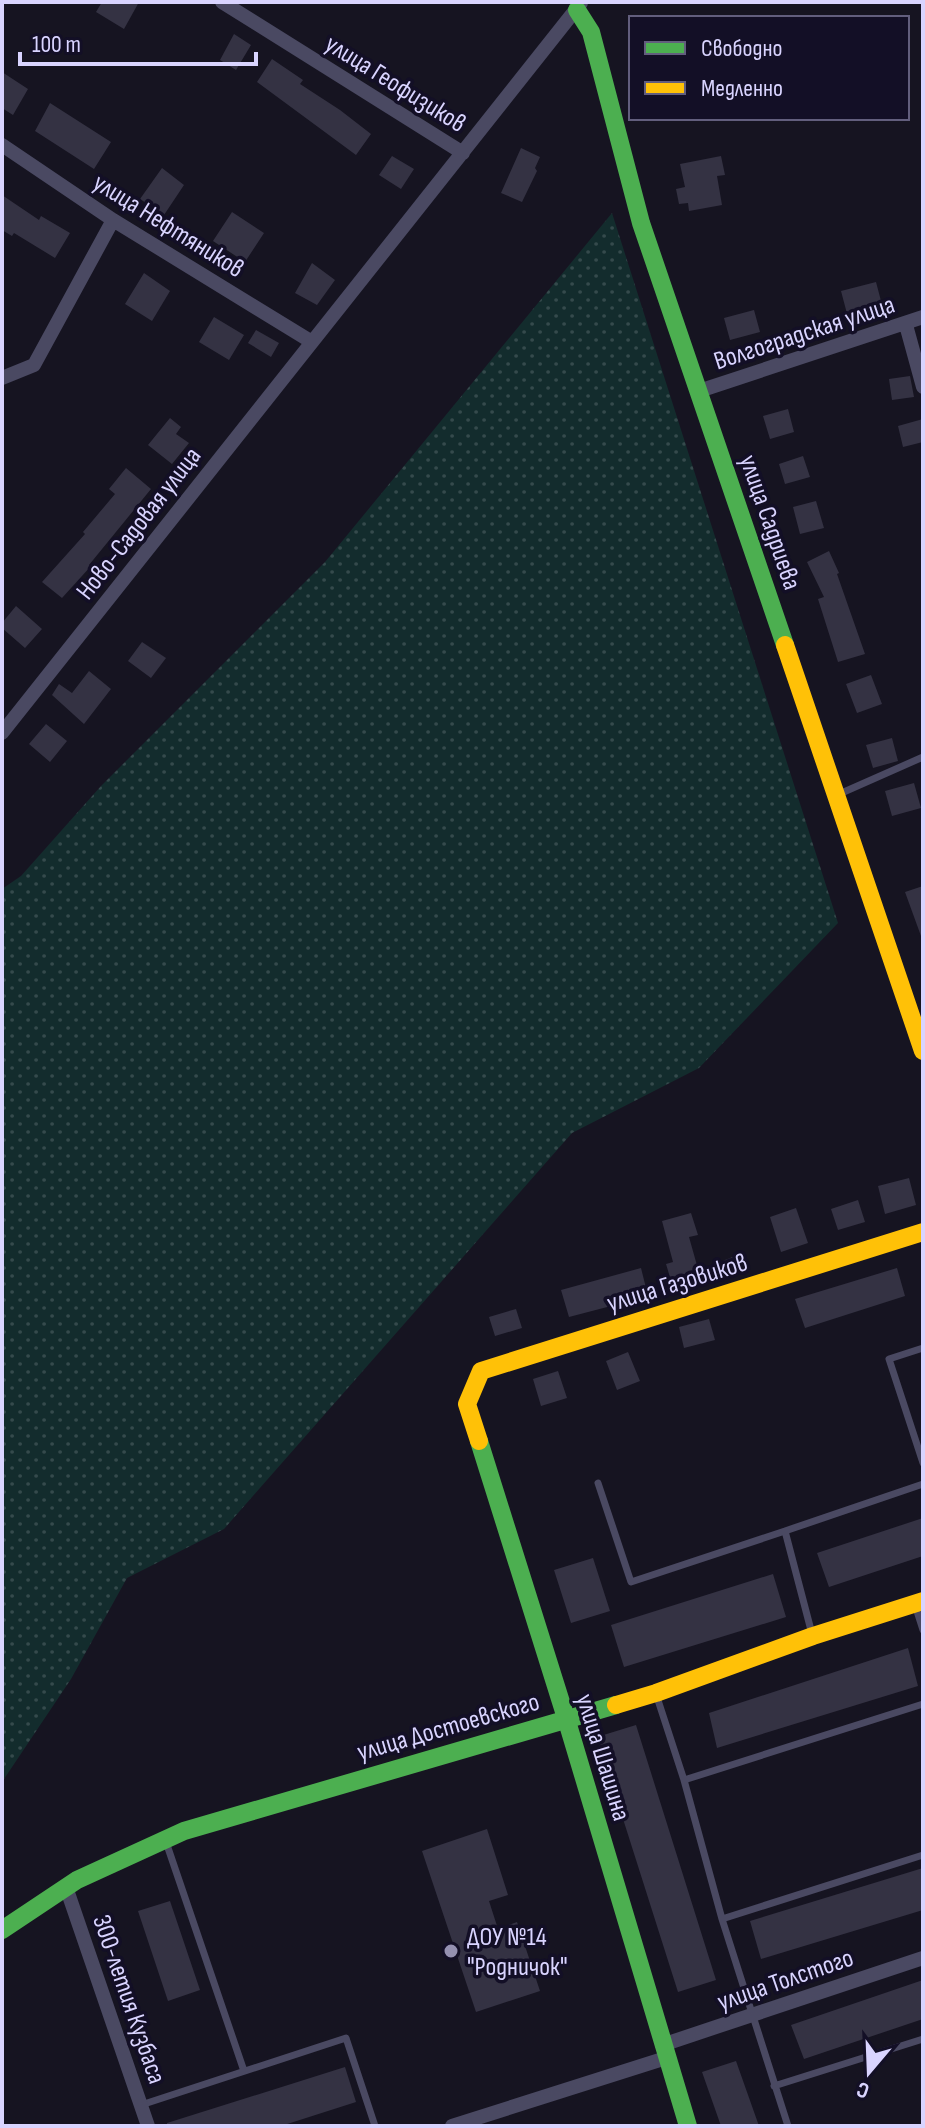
<svg xmlns="http://www.w3.org/2000/svg" width="925" height="2128" font-family="'Sofia Sans Condensed',sans-serif">
<style>
.garden{fill:url(#garden-dots)}
.building{fill:#343243}
.lines{fill:none;stroke-linecap:round;stroke-linejoin:round}
.lane{stroke:#4a4962;stroke-width:7}
.street{stroke:#4a4962;stroke-width:14}
.fast{stroke:#4caf50;stroke-width:18}
.slow{stroke:#ffc107;stroke-width:18}
.poi-dot{fill:#9591b1;stroke:#130f26;stroke-width:3}
.labels{text-anchor:middle;stroke-width:7;stroke-linejoin:round;paint-order:stroke}
.street-label{font-size:26px;fill:#d9d4ff;stroke:#130f26}
.poi-label{font-size:26px;fill:#d9d4ff;stroke:#130f26;text-anchor:start}
</style>
<defs>
<pattern id="garden-dots" width="8" height="8" patternUnits="userSpaceOnUse" patternTransform="scale(2)"><rect width="8" height="8" fill="#132c2d"/><path d="M2 2h.1M6 6h.1" fill="none" stroke="#354a4c" stroke-width="1.8" stroke-linecap="round"/></pattern>
</defs>
<rect width="100%" height="100%" fill="#161421"/>
<!-- garden -->
<path class="garden" d="M612 213 838 923 699 1068 572 1133 224 1529 127 1578 71 1679 2 1782V889L21 876 101 786 325 562Z"/>
<!-- building -->
<path class="building" d="M102 2H139L124 29 96 12Z
M234 34 251 45 236 70 220 60Z
M272 59 303 80 300 84 340 110 371 134 356 155 257 82Z
M2 72 28 89 13 115 2 108Z
M50 103 111 142 94 169 35 131Z
M521 148 540 157 535 168 537 171 522 202 501 193Z
M392 156 414 169 401 189 379 175Z
M721 156 725 175 717 176 722 205 689 211 688 203 679 204 676 189 685 187 680 164Z
M162 168 184 185 164 215 140 199Z
M2 195 39 220 41 216 70 233 55 258 14 233 12 236 2 230Z
M232 212 264 233 245 262 213 241Z
M312 263 335 280 317 305 295 293Z
M144 273 170 291 152 321 125 304Z
M876 282 885 316 850 325 841 291Z
M754 310 760 332 730 340 724 318Z
M214 317 244 335 229 360 199 342Z
M256 330 279 343 271 357 248 343Z
M910 376 914 397 892 400 889 379Z
M788 409 794 432 770 439 763 416Z
M170 418 181 427 176 434 189 443 172 464 148 445Z
M923 419V442L903 447 898 426Z
M803 456 810 477 785 484 779 464Z
M126 468 151 489 89 565 91 566 62 598 42 582 85 534 83 532 115 494 109 489Z
M816 501 824 528 800 534 793 507Z
M829 551 839 573 837 574 865 654 838 662 818 599 824 597 807 562Z
M16 606 42 629 25 648 2 628V623Z
M142 642 166 658 151 678 128 661Z
M89 671 111 689 84 724 52 695 59 684 72 693Z
M871 675 882 704 857 713 846 684Z
M46 724 67 741 50 762 29 744Z
M892 738 898 761 873 768 866 745Z
M914 783 921 808 892 816 885 791Z
M923 886V936H921L905 892Z
M909 1178 916 1205 885 1214 878 1186Z
M858 1200 865 1222 838 1230 831 1209Z
M796 1208 808 1243 781 1252 770 1217Z
M691 1213 698 1235 689 1237 700 1276 672 1284 666 1264 673 1262 662 1221Z
M735 1256 741 1273 716 1282 710 1266Z
M641 1268 647 1292 625 1298 626 1304 612 1308 611 1306 569 1317 561 1290Z
M897 1268 905 1296 805 1328 795 1299Z
M516 1309 522 1328 495 1336 489 1317Z
M709 1319 715 1340 684 1348 679 1327Z
M628 1352 640 1381 617 1390 606 1361Z
M558 1371 567 1398 541 1406 533 1379Z
M923 1518V1556L829 1587 817 1553Z
M593 1558 610 1611 571 1623 554 1570Z
M773 1574 786 1617 624 1667 611 1625Z
M908 1648 918 1686 717 1748 709 1713Z
M636 1725 716 1980 678 1992 597 1737Z
M487 1829 508 1895 489 1901 498 1929 517 1922 540 1991 476 2012 422 1851Z
M923 1868V1910L761 1959 750 1921Z
M170 1901 200 1990 168 2001 138 1911Z
M923 1980V2019L804 2059 791 2025Z
M736 2061 759 2126H721L702 2072Z
M345 2067 356 2102 281 2126H167V2123Z"/>
<g class="lines">
<!-- lane -->
<path class="lane" d="M837 795 923 757
M923 1348 889 1359 923 1463
M598 1483 631 1582 785 1531
M915 1605 923 1630
M812 1634 785 1531 923 1484
M656 1694 684 1780
M166 1842 244 2071
M722 1919 684 1780 923 1704
M774 2086 923 2039
M141 2105 346 2038 375 2126
M788 2126 722 1919 923 1855"/>
<!-- street -->
<path class="street" d="M222 2 463 153
M2 145 113 220 312 342
M906 325 923 387
M2 378 34 365 113 220
M699 391 923 317
M2 733 581 3
M66 1887 148 2126
M662 2045 923 1958
M452 2126 666 2058"/>
<!-- fast -->
<path class="fast" d="M577 10 591 32 641 223 785 645
M479 1441 566 1718 688 2126
M2 1930 77 1880 184 1831 616 1705"/>
<!-- slow -->
<path class="slow" d="M785 645 923 1051
M479 1441 467 1404 481 1371 923 1232
M616 1705 656 1693 813 1636 923 1601"/>
</g>
<!-- markers -->
<circle class="poi-dot" cx="451" cy="1951" r="8"/>
<g class="labels">
<!-- street labels -->
<g class="street-label">
<text transform="translate(396 83) rotate(32)" y="9">улица Геофизиков</text>
<text transform="translate(169 225) rotate(32)" y="9">улица Нефтяников</text>
<text transform="translate(804 332) rotate(-18)" y="9">Волгоградская улица</text>
<text transform="translate(771 522) rotate(71)" y="9">улица Садриева</text>
<text transform="translate(138 523) rotate(-52)" y="9">Ново-Садовая улица</text>
<text transform="translate(677 1282) rotate(-17)" y="9">улица Газовиков</text>
<text transform="translate(448 1726) rotate(-16)" y="9">улица Достоевского</text>
<text transform="translate(604 1757) rotate(73)" y="9">улица Шашина</text>
<text transform="translate(785 1979) rotate(-19)" y="9">улица Толстого</text>
<text transform="translate(130 1999) rotate(71)" y="9">300-летия Кузбаса</text>
</g>
<!-- poi labels -->
<g class="poi-label">
<text x="467" y="1945">ДОУ №14<tspan x="467" dy="30">"Родничок"</tspan></text>
</g>
</g>
<!-- border -->
<rect width="925" height="2128" fill="none" stroke="#d9d4ff" stroke-width="8"/>
<!-- legend -->
<rect x="629" y="16" width="280" height="104" fill="#130f26" stroke="#625e7d" stroke-width="2"/>
<rect x="645" y="42" width="40" height="12" fill="#4caf50" stroke="#625e7d" stroke-width="2"/>
<text x="701" y="56" font-size="24" fill="#d9d4ff">Свободно</text>
<rect x="645" y="82" width="40" height="12" fill="#ffc107" stroke="#625e7d" stroke-width="2"/>
<text x="701" y="96" font-size="24" fill="#d9d4ff">Медленно</text>
<!-- north arrow -->
<g transform="translate(869 2072) rotate(199)" stroke="#130f26" stroke-width="6" paint-order="stroke">
<path d="M0-6L14 30L0 20L-14 30Z" fill="#d9d4ff"/>
<text y="-12" font-size="22" font-weight="bold" text-anchor="middle" fill="#d9d4ff">С</text>
</g>
<!-- scale -->
<path d="M20 52v12h236v-12" fill="none" stroke="#d9d4ff" stroke-width="4"/>
<text x="32" y="52" font-size="24" fill="#d9d4ff" stroke="#130f26" stroke-width="6" paint-order="stroke">100 m</text>
</svg>
